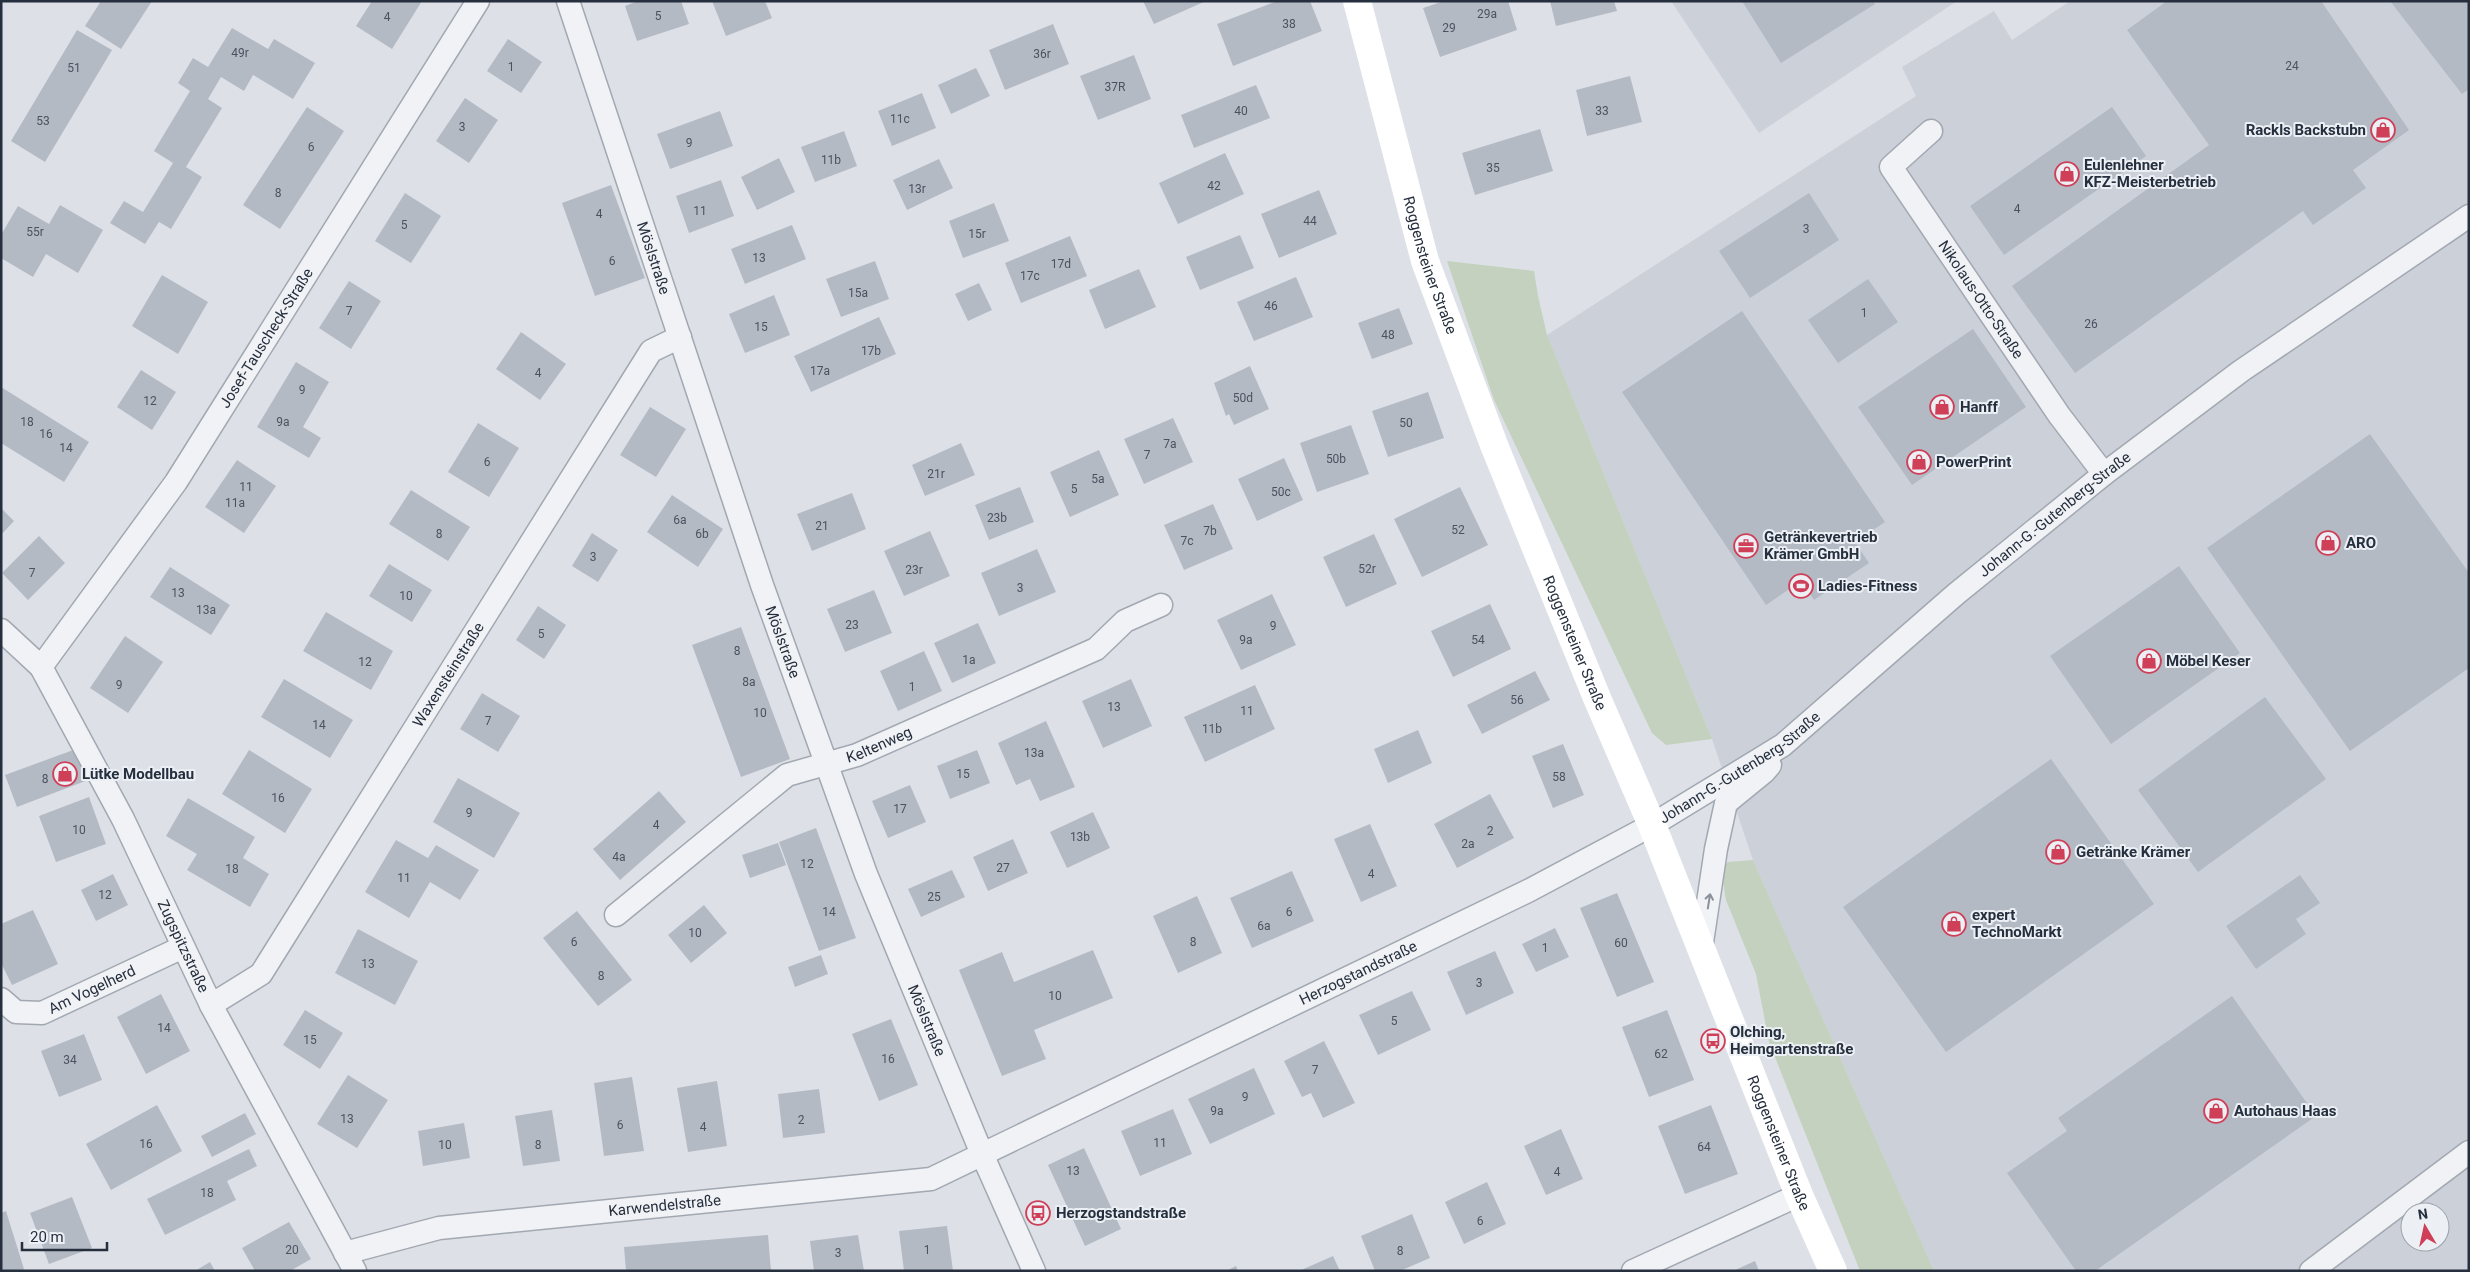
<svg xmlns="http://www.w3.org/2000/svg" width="2470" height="1272" font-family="Roboto,sans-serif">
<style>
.built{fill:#cbd0d9;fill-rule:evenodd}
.green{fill:#c3d1be}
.building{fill:#b4bac4}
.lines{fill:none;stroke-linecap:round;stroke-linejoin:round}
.minor-casing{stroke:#a2a8b1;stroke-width:25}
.minor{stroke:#f0f2f5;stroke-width:22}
.secondary{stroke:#fff;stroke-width:28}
.oneway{stroke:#8b909a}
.labels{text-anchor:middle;stroke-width:4;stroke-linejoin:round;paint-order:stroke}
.number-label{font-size:12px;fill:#4a5260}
.poi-label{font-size:15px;font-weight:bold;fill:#262f3e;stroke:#ecf0f5;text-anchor:start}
.street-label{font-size:15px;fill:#262f3e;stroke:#ecf0f5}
</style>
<rect width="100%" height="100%" fill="#dde1e7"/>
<!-- built -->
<path class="built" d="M1671 1H1957L1759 133Z
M2070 1H2469V1271H1934L1753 860 1712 739 1547 335 1916 96 1902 67 1994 11 2012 40ZM2410 1212H2440V1242H2410Z"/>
<!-- green -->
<path class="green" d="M1447 261 1534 271 1538 296 1547 335 1712 739 1666 745 1652 733 1494 400Z
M1753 860 1934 1271H1860L1769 1042 1756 974 1726 900 1721 869 1728 862Z"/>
<!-- building -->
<path class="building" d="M101 1H152L121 49 85 26Z
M372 1H422L392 49 356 26Z
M638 1H681L689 24 637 41 625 6Z
M712 1H765L772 18 726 36Z
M1143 1H1206L1154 24Z
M1277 1H1310L1322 31 1233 66 1217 24Z
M1444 1H1508L1517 30 1440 57 1423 8Z
M1550 1H1614L1617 11 1556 26Z
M1742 1H1873L1875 4 1781 63Z
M2167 1H2321L2409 130 2353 170 2366 188 2313 225 2303 211 2075 373 2012 286 2209 145 2127 30Z
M2390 1H2469V89L2462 94Z
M1053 24 1069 64 1005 90 989 50Z
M232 28 268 49 274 39 315 63 293 99 253 75 244 91 221 77 208 99 222 108 186 167 202 177 171 229 159 222 145 244 110 223 124 201 143 212 173 163 154 151 190 91 178 83 193 58 208 67Z
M77 30 112 50 45 162 11 141Z
M508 39 542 62 521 93 487 71Z
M1134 55 1151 99 1098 120 1080 76Z
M976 68 990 96 951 114 938 85Z
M1630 76 1642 122 1587 136 1576 90Z
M1256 85 1270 118 1194 148 1181 115Z
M922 93 936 128 892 146 878 111Z
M465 98 498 120 469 163 436 141Z
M307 107 344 131 280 229 243 205Z
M2112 107 2146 156 2004 255 1970 206Z
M720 111 733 146 670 169 657 134Z
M1540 129 1553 171 1475 195 1462 153Z
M844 131 857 166 815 182 801 147Z
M1225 153 1244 194 1178 224 1159 183Z
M779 158 795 192 757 210 741 177Z
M939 159 953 188 907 210 893 180Z
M721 180 734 216 689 233 676 196Z
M611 185 645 278 595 296 562 203Z
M1319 190 1337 234 1279 258 1261 214Z
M405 193 441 216 411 263 375 241Z
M1809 193 1839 240 1750 298 1719 251Z
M994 203 1009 241 963 258 949 221Z
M60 205 103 230 78 273 46 254 33 277 1 258V235L18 206 49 224Z
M792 225 806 259 745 284 731 249Z
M1240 235 1254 268 1200 290 1186 257Z
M1070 236 1087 276 1021 303 1005 263Z
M875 261 889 299 841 317 826 279Z
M1139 269 1156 307 1105 329 1089 290Z
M162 275 208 302 178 354 132 326Z
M1296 277 1313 317 1254 341 1237 302Z
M1868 279 1898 322 1838 363 1808 320Z
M349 281 381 301 351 349 319 328Z
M979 283 992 310 968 321 955 294Z
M774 295 790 335 745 353 729 314Z
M1399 308 1413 344 1372 359 1358 323Z
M1742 311 1885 522 1855 542 1869 563 1814 600 1801 581 1766 605 1622 392Z
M879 317 896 354 811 392 794 356Z
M1973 329 2026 407 1912 485 1858 407Z
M521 332 566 364 540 400 496 369Z
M296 362 329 382 303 427 321 438 309 458 257 427Z
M1250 366 1269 409 1234 425 1229 414 1226 416 1214 383Z
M141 370 176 392 152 430 117 407Z
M1 387 89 442 64 482 1 443Z
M1428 392 1444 438 1388 457 1372 411Z
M650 407 686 429 656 477 620 455Z
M1173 418 1193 462 1144 484 1124 439Z
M478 423 519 448 489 497 448 472Z
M1351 425 1369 474 1317 492 1300 443Z
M2370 434 2469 573V668L2350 751 2207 548Z
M961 443 975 475 925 496 912 465Z
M1099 450 1119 495 1070 517 1050 472Z
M1284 458 1303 500 1257 521 1238 479Z
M237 460 276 486 244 533 205 507Z
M1020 487 1034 522 989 540 975 505Z
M1460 487 1488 545 1422 577 1394 519Z
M411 490 470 527 448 561 389 524Z
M852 493 866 529 812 551 797 514Z
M672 495 723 529 698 567 647 532Z
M1213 504 1233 549 1184 570 1164 525Z
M1 508 14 521 1 535Z
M930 531 950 576 904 596 884 551Z
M592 533 618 550 598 582 572 566Z
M1374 534 1397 584 1346 607 1323 557Z
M39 536 65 563 28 600 2 573Z
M1037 549 1056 592 999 616 981 573Z
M389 564 432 590 412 622 369 596Z
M2179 566 2240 653 2111 744 2050 656Z
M170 567 230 605 211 635 150 597Z
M874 590 892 633 845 652 827 609Z
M1272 594 1296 645 1241 670 1217 620Z
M1490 604 1511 649 1453 677 1431 631Z
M538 606 566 625 544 659 516 640Z
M326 612 393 651 371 690 303 651Z
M978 623 996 663 952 683 934 643Z
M741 627 790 759 741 777 692 645Z
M125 636 163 662 128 713 90 688Z
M924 651 942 691 898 711 880 671Z
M1535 671 1550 700 1482 734 1467 705Z
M284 679 353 720 330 758 261 717Z
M1131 679 1152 726 1103 748 1082 701Z
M1255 685 1275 729 1205 762 1184 717Z
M482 693 520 716 498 752 460 729Z
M2265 697 2326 779 2198 872 2138 790Z
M1046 721 1075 787 1040 801 1030 779 1016 785 998 743Z
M1418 730 1432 763 1388 783 1374 749Z
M1563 744 1584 795 1553 808 1532 756Z
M76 749 88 780 17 807 5 775Z
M249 750 312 789 285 833 222 794Z
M977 750 990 783 950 799 937 766Z
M2051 759 2154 904 1946 1052 1843 907Z
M458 778 520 813 494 858 433 822Z
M910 785 926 822 888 838 872 801Z
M659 791 686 822 620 880 593 849Z
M1490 794 1514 838 1457 868 1434 824Z
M89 797 106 844 56 862 39 816Z
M188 798 255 837 243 858 269 874 250 907 187 870 197 854 166 836Z
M1093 812 1110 848 1067 868 1050 832Z
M1370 824 1397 886 1361 902 1334 839Z
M816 828 856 938 819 951 779 842Z
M1013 839 1028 873 988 891 973 857Z
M396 840 428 858 436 845 479 870 460 900 430 882 409 918 365 892Z
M778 843 786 865 750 878 742 855Z
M952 870 965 897 921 917 908 889Z
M1292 871 1314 921 1252 948 1230 898Z
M113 874 128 905 96 921 81 890Z
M2300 875 2320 903 2296 919 2306 934 2256 969 2226 926Z
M1617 893 1654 982 1617 997 1580 908Z
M1197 896 1222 953 1178 973 1153 916Z
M704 905 727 933 691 963 668 935Z
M33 910 58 964 12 985 1 963V924Z
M577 911 632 980 598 1006 543 938Z
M1555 928 1569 957 1536 972 1522 944Z
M358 929 418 961 395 1005 335 973Z
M1093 950 1113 998 1034 1030 1046 1059 1002 1076 959 970 1002 952 1014 982Z
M1495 951 1514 993 1466 1015 1447 972Z
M821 955 828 974 795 987 788 967Z
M1412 991 1431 1030 1378 1055 1359 1015Z
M161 994 190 1051 146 1074 117 1017Z
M2232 996 2316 1116 2095 1271H2076L2007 1173 2067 1131 2058 1118Z
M305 1010 343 1033 320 1069 283 1045Z
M1667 1010 1694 1080 1649 1097 1622 1027Z
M891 1019 918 1085 879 1101 852 1034Z
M84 1034 102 1080 59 1097 41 1051Z
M1324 1041 1355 1103 1323 1118 1311 1093 1302 1097 1284 1061Z
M1254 1068 1275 1114 1210 1144 1188 1099Z
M348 1075 388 1100 357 1148 317 1124Z
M632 1077 644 1151 604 1156 594 1083Z
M717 1081 727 1146 688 1152 677 1088Z
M819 1089 825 1133 783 1138 778 1094Z
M157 1105 182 1151 111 1190 86 1144Z
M1711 1105 1738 1174 1685 1194 1658 1126Z
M1173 1109 1192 1154 1140 1176 1121 1131Z
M552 1110 560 1161 523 1166 515 1116Z
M245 1113 256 1134 212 1157 201 1136Z
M464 1123 470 1158 423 1166 418 1131Z
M1561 1129 1583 1179 1546 1195 1524 1146Z
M1084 1148 1121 1229 1085 1246 1048 1165Z
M249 1149 257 1166 227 1181 236 1200 165 1235 147 1199Z
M1487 1182 1506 1224 1464 1244 1445 1202Z
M72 1197 92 1248 49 1264 30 1213Z
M6 1211 24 1269 19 1271H1V1213Z
M1412 1214 1430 1258 1400 1271H1375L1361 1236Z
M289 1222 311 1259 290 1271H255L242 1248Z
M947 1226 953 1271H904L899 1231Z
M768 1235 771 1271H626L624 1247Z
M858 1235 864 1271H814L810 1241Z
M1333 1256 1340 1271H1299Z
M1755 1261 1759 1271H1733Z
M210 1262 215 1271H195Z
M1236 1266 1238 1271H1226Z"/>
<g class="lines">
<!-- minor casing -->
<g class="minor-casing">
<g id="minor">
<path id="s1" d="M568 1 762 585 866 874 982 1154 1034 1271"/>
<path id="s2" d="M1931 131 1891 167 2059 415 2104 474"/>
<path id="s3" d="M1 630 41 667 123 819 211 1005 355 1271"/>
<path id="s4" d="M41 667 176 482 478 1"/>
<path id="s5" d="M616 915 787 775 857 755 1096 649 1125 621 1161 605"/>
<path d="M1701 949 1716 849 1726 803 1764 772 1770 765"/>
<path id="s6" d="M1 999 16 1012 42 1013 183 947"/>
<path id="s7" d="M211 1005 261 974 651 351 680 337"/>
<path id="s8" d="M345 1253 439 1228 931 1179 1528 891 1652 825 1783 745 1956 594 2104 474 2241 371 2469 216"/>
<path d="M1633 1271 1799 1195"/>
<path d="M2311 1271 2469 1152"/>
</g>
</g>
<!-- minor -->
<use href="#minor" class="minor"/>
<!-- secondary -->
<path class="secondary" id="s9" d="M1357 1 1425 261 1494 445 1597 698 1652 825 1799 1195 1833 1271"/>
</g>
<!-- one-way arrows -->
<defs><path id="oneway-shaft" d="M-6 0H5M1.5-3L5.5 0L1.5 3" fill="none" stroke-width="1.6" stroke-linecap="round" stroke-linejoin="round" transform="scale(1.25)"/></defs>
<use class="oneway" href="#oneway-shaft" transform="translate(1709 901) rotate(-81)"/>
<!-- icons -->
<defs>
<g id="shop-ring" transform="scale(1.25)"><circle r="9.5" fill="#ecf0f5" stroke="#cf3f58" stroke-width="1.5"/><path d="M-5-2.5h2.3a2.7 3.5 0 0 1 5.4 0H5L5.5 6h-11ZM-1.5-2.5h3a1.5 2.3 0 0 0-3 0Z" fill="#cf3f58"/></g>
<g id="office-ring" transform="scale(1.25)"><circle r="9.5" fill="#ecf0f5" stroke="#cf3f58" stroke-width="1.5"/><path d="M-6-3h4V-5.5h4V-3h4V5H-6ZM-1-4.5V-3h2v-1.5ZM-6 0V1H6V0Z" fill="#cf3f58"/></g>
<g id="stadium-ring" transform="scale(1.25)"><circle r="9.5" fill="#ecf0f5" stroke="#cf3f58" stroke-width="1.5"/><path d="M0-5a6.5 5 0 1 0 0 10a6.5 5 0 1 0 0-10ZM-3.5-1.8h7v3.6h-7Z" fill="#cf3f58"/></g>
<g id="bus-ring" transform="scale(1.25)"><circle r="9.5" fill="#ecf0f5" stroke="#cf3f58" stroke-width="1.5"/><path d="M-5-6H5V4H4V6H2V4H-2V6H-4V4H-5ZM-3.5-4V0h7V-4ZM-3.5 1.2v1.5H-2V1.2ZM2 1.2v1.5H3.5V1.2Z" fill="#cf3f58"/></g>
</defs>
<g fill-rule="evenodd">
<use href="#shop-ring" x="2383" y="130"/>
<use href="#shop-ring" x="2067" y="174"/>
<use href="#shop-ring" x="1942" y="407"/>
<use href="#shop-ring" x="1919" y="462"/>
<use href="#shop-ring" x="2328" y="543"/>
<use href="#office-ring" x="1746" y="546"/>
<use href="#stadium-ring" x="1801" y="586"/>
<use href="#shop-ring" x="2149" y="661"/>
<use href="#shop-ring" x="65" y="774"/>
<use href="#shop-ring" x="2058" y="852"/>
<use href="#shop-ring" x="1954" y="924"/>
<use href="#bus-ring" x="1713" y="1041"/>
<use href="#shop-ring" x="2216" y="1111"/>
<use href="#bus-ring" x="1038" y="1213"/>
</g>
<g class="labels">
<!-- number labels -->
<g class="number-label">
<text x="1487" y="18">29a</text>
<text x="658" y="20">5</text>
<text x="387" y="21">4</text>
<text x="1289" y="28">38</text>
<text x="1449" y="32">29</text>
<text x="240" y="57">49r</text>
<text x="1042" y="58">36r</text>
<text x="2292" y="70">24</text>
<text x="511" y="71">1</text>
<text x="74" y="72">51</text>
<text x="1115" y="91">37R</text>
<text x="1241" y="115">40</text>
<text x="1602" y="115">33</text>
<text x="900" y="123">11c</text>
<text x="43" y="125">53</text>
<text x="462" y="131">3</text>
<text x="689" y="147">9</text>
<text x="311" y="151">6</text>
<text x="831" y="164">11b</text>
<text x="1493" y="172">35</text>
<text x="1214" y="190">42</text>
<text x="917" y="193">13r</text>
<text x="278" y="197">8</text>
<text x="2017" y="213">4</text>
<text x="700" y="215">11</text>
<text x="599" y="218">4</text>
<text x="1310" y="225">44</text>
<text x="404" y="229">5</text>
<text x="1806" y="233">3</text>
<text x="35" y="236">55r</text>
<text x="977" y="238">15r</text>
<text x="759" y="262">13</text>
<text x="612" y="265">6</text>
<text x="1061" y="268">17d</text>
<text x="1030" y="280">17c</text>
<text x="858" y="297">15a</text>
<text x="1271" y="310">46</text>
<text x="349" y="315">7</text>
<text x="1864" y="317">1</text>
<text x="2091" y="328">26</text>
<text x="761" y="331">15</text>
<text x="1388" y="339">48</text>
<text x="871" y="355">17b</text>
<text x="820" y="375">17a</text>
<text x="538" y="377">4</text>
<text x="302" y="394">9</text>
<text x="1243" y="402">50d</text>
<text x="150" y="405">12</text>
<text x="27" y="426">18</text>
<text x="283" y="426">9a</text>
<text x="1406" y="427">50</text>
<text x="46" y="438">16</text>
<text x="1170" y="448">7a</text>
<text x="66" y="452">14</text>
<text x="1147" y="459">7</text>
<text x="1336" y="463">50b</text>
<text x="487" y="466">6</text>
<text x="936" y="478">21r</text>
<text x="1098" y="483">5a</text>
<text x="246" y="491">11</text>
<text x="1074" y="493">5</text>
<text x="1281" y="496">50c</text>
<text x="235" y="507">11a</text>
<text x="997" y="522">23b</text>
<text x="680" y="524">6a</text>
<text x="822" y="530">21</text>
<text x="1458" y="534">52</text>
<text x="1210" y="535">7b</text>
<text x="439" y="538">8</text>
<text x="702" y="538">6b</text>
<text x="1187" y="545">7c</text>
<text x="593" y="561">3</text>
<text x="1367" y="573">52r</text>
<text x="914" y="574">23r</text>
<text x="32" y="577">7</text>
<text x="1020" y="592">3</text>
<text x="178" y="597">13</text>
<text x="406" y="600">10</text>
<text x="206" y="614">13a</text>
<text x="852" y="629">23</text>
<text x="1273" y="630">9</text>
<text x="541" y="638">5</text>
<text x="1246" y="644">9a</text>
<text x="1478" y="644">54</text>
<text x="737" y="655">8</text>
<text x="969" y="664">1a</text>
<text x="365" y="666">12</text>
<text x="749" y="686">8a</text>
<text x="119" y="689">9</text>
<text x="912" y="691">1</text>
<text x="1517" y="704">56</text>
<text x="1114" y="711">13</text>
<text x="1247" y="715">11</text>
<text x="760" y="717">10</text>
<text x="488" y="725">7</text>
<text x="319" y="729">14</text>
<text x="1212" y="733">11b</text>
<text x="1034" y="757">13a</text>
<text x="963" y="778">15</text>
<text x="1559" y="781">58</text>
<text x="45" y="783">8</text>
<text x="278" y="802">16</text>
<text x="900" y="813">17</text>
<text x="469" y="817">9</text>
<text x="656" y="829">4</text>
<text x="79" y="834">10</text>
<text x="1490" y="835">2</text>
<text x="1080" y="841">13b</text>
<text x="1468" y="848">2a</text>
<text x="619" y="861">4a</text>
<text x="807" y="868">12</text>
<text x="1003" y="872">27</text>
<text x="232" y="873">18</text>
<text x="1371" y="878">4</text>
<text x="404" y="882">11</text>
<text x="105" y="899">12</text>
<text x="934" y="901">25</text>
<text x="829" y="916">14</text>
<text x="1289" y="916">6</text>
<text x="1264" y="930">6a</text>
<text x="695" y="937">10</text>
<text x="574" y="946">6</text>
<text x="1193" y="946">8</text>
<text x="1621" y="947">60</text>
<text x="1545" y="952">1</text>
<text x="368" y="968">13</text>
<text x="601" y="980">8</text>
<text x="1479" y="987">3</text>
<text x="1055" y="1000">10</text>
<text x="1394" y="1025">5</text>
<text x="164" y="1032">14</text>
<text x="310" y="1044">15</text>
<text x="1661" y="1058">62</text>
<text x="888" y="1063">16</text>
<text x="70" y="1064">34</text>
<text x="1315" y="1074">7</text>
<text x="1245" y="1101">9</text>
<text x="1217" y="1115">9a</text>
<text x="347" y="1123">13</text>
<text x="801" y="1124">2</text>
<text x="620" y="1129">6</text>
<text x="703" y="1131">4</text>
<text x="1160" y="1147">11</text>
<text x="146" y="1148">16</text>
<text x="445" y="1149">10</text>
<text x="538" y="1149">8</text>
<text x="1704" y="1151">64</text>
<text x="1073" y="1175">13</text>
<text x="1557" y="1176">4</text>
<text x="207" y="1197">18</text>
<text x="1480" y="1225">6</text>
<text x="292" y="1254">20</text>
<text x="927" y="1254">1</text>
<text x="1400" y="1255">8</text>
<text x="838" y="1257">3</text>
</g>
<!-- poi labels -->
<g class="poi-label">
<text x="2366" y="135" text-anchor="end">Rackls Backstubn</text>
<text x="2084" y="170">Eulenlehner<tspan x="2084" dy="17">KFZ-Meisterbetrieb</tspan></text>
<text x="1960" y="412">Hanff</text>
<text x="1936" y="467">PowerPrint</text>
<text x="1764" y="542">Getränkevertrieb<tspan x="1764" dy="17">Krämer GmbH</tspan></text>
<text x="2346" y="548">ARO</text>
<text x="1818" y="591">Ladies-Fitness</text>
<text x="2166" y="666">Möbel Keser</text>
<text x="82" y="779">Lütke Modellbau</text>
<text x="2076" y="857">Getränke Krämer</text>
<text x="1972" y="920">expert<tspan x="1972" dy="17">TechnoMarkt</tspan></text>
<text x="1730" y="1037">Olching,<tspan x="1730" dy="17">Heimgartenstraße</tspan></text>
<text x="2234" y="1116">Autohaus Haas</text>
<text x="1056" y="1218">Herzogstandstraße</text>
</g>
<!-- street labels -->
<g class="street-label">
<text dy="5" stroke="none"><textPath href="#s1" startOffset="271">Möslstraße</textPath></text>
<text dy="5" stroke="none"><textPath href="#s9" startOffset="274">Roggensteiner Straße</textPath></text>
<text dy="5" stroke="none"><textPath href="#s2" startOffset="214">Nikolaus-Otto-Straße</textPath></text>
<text dy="5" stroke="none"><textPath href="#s4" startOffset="399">Josef-Tauscheck-Straße</textPath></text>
<text dy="5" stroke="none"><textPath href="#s8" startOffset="1905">Johann-G.-Gutenberg-Straße</textPath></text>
<text dy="5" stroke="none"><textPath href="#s1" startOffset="676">Möslstraße</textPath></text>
<text dy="5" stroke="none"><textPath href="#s9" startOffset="679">Roggensteiner Straße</textPath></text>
<text dy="5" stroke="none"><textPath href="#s7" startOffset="412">Waxensteinstraße</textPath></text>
<text dy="5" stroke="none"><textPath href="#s5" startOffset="318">Keltenweg</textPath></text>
<text dy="5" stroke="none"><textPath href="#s8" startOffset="1500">Johann-G.-Gutenberg-Straße</textPath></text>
<text dy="5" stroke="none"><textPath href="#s3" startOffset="368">Zugspitzstraße</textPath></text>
<text dy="5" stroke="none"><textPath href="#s8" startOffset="1066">Herzogstandstraße</textPath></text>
<text dy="5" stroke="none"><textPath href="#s6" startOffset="101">Am Vogelherd</textPath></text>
<text dy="5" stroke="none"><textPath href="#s1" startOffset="1081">Möslstraße</textPath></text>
<text dy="5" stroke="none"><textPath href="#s9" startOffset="1219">Roggensteiner Straße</textPath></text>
<text dy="5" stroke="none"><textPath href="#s8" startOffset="324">Karwendelstraße</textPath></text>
</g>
</g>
<!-- border -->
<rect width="2470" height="1272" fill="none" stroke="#262f3e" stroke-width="5"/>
<!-- north arrow -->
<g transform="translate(2425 1227) rotate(351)"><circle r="24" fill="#ecf0f5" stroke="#9da3ac"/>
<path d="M0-4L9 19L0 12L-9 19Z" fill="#cf3f58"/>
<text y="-8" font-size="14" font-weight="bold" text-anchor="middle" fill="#262f3e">N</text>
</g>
<!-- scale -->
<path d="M22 1242v8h85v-8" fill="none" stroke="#262f3e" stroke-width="2.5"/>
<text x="30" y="1242" font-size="15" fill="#262f3e" stroke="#ecf0f5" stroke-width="4" paint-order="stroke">20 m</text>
</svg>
